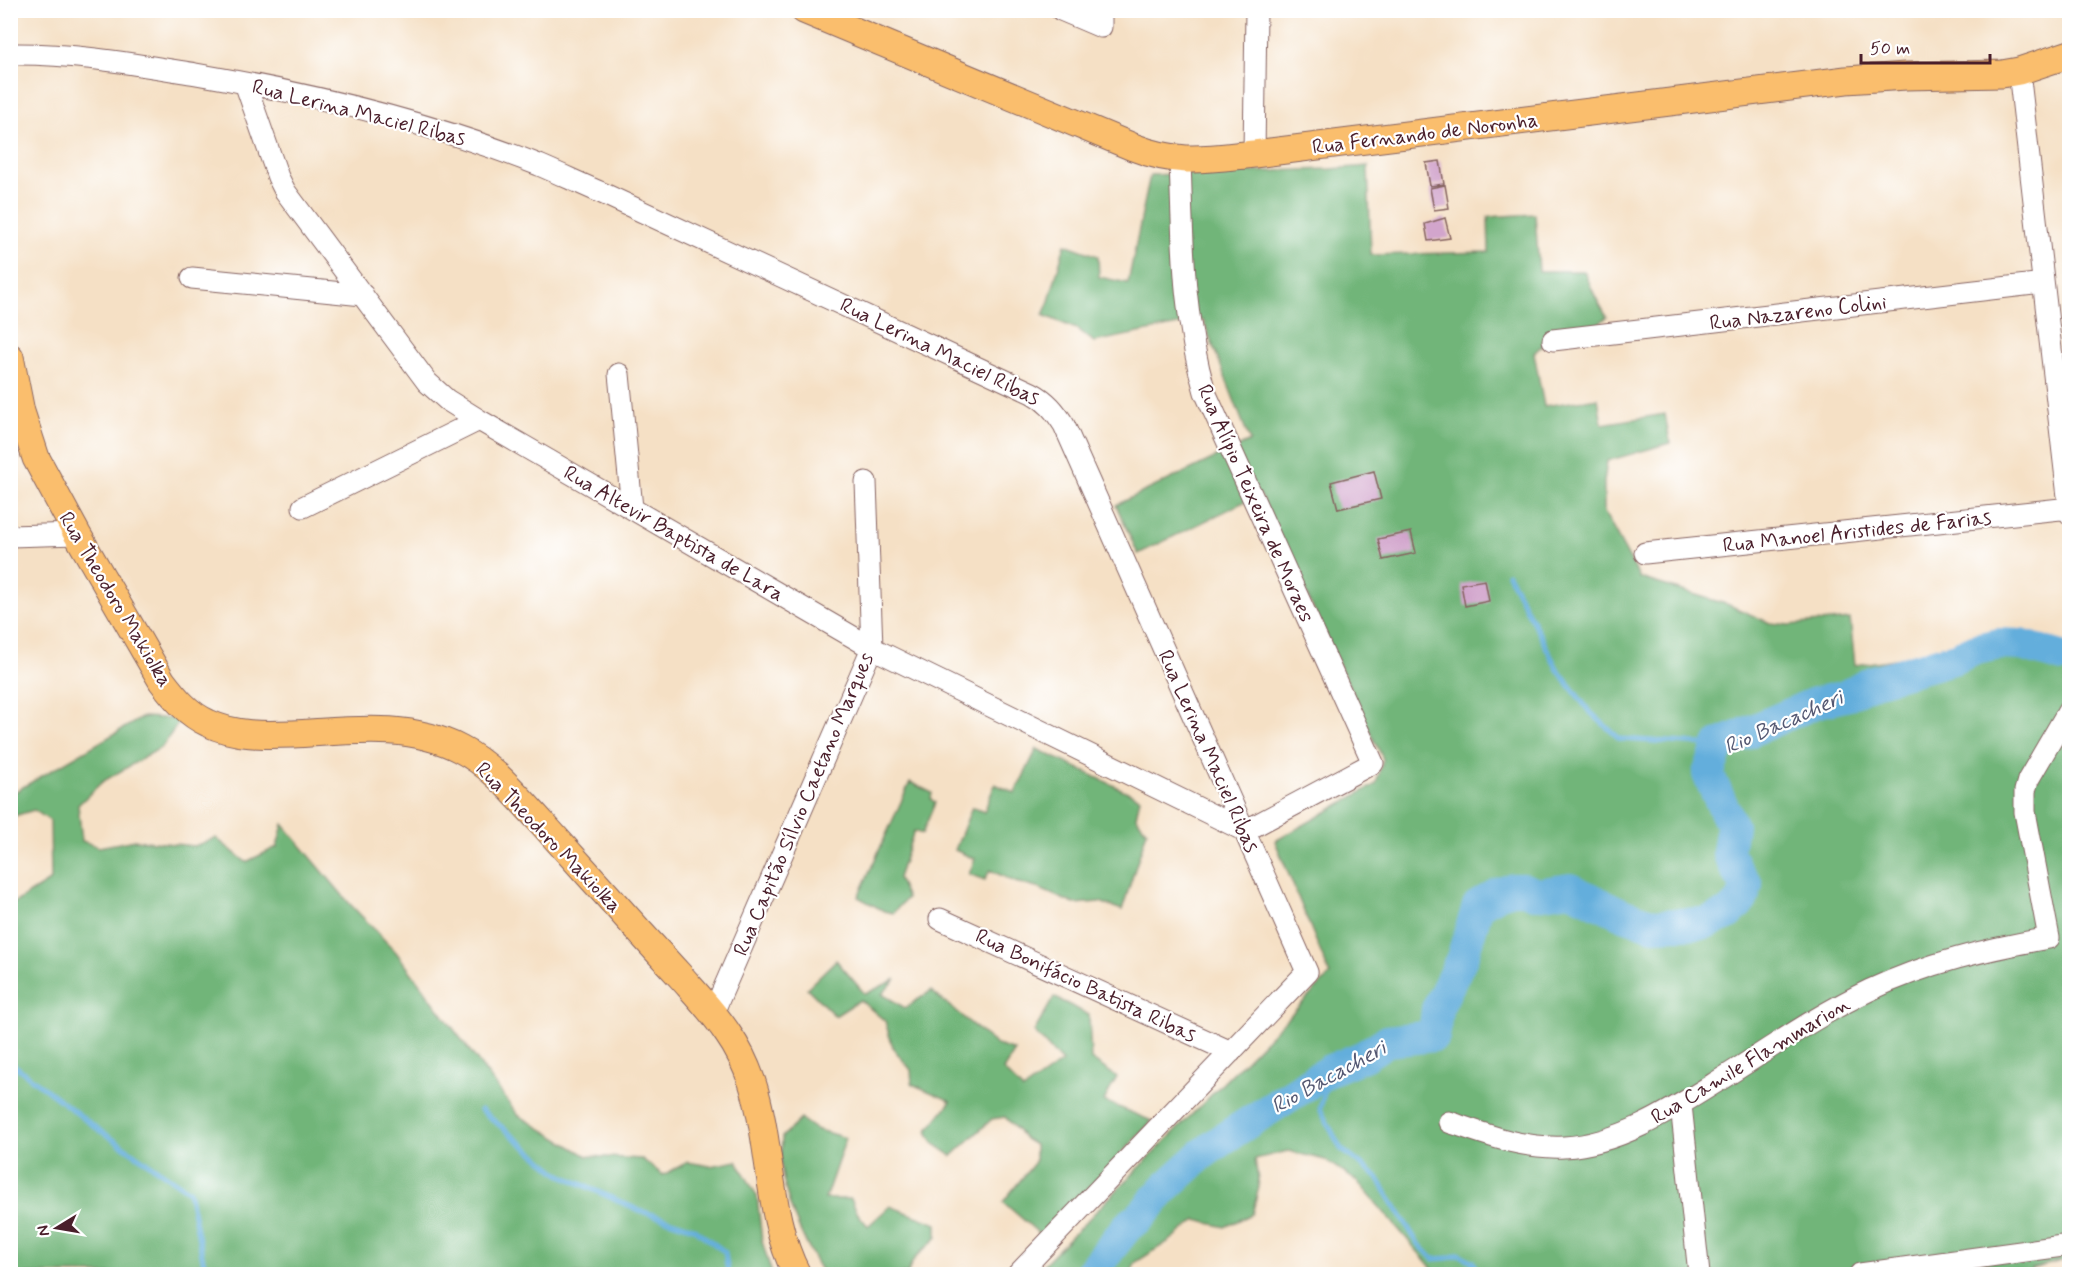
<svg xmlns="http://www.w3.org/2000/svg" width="2080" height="1285" font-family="Mynerve,sans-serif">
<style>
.forest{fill:#71b579;stroke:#5e6a52;stroke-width:1.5}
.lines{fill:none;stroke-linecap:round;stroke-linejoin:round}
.stream{stroke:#63aedc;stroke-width:5}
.river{stroke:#63aedc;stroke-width:32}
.building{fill:#d2a5cc}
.minor-casing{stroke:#866361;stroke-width:23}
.major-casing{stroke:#866361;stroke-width:29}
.minor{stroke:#fff;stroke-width:21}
.major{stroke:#fabe6d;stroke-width:27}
.labels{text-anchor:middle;stroke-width:4.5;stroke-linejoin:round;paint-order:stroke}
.street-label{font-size:21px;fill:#4a1f2b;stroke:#fff}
.water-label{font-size:22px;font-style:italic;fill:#545872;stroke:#fff}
</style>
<rect width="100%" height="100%" fill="#fff"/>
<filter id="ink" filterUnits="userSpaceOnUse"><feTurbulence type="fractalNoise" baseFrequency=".0167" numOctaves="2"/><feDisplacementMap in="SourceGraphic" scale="12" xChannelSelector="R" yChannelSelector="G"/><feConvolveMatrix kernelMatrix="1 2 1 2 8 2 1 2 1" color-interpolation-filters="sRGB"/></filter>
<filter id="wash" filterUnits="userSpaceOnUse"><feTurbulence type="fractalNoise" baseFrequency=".008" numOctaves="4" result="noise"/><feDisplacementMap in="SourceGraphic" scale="24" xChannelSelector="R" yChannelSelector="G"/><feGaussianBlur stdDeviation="1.35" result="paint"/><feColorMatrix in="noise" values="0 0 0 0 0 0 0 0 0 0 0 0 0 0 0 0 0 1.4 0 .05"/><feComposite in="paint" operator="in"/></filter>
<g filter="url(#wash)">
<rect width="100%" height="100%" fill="#f5e0c5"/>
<!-- forest -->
<path class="forest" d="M1368 166 1371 255 1489 252 1488 217 1535 214 1539 271H1584L1596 298 1607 317 1593 328 1552 336 1534 353 1544 406 1598 398 1602 424 1665 414 1670 443 1607 461 1604 482V512L1640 578 1729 605 1770 623 1789 625 1850 619 1855 665 2003 643 2069 646V1259L2031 1269 2032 1274H1437L1358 1182 1325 1160 1288 1151 1255 1159 1259 1187 1252 1214 1225 1227 1196 1220 1171 1240 1136 1262 1130 1274H1034L1330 975 1275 841 1376 784 1383 759 1260 494 1138 554 1116 505 1250 441 1203 320 1094 342 1079 330 1043 315 1049 301 1065 244 1098 256 1099 277 1128 283 1150 175 1331 169Z
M143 717 181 719 162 747 102 782 78 805 82 841 99 847 135 840 194 846 216 838 246 862 277 847 283 824 350 904 396 952 518 1115 587 1156 642 1159 663 1175 688 1162 710 1166 737 1161 757 1196 762 1241 772 1274H11V905L51 880 50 821 34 810 11 817V794Z
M1037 749 1140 798 1136 817 1147 831 1122 910 1100 902 1074 904 1040 889 1015 882 990 870 985 880 969 874 975 859 955 850 972 807 984 812 995 784 1015 793Z
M910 782 932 793 931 799 935 803 922 834 914 831 898 878 907 898 893 913 884 911 858 897Z
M836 960 865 994 896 979 882 994 905 1008 931 991 997 1045 1015 1051 1003 1070 1023 1090 1062 1062 1034 1032 1054 997 1089 1015 1091 1059 1117 1077 1104 1101 1152 1121 1043 1237 1003 1202 1035 1162V1145L1025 1139 1005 1117 992 1119 952 1156 933 1143 927 1131 951 1101 912 1084 911 1070 893 1048 885 1021 860 1000 835 1016 807 988Z
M801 1119 815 1129 846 1138 825 1199H851L858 1214 868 1226 890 1206 937 1224V1237C926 1250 911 1256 908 1274H824L820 1269C802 1237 785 1202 781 1165 780 1156 782 1146 782 1137Z"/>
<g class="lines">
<!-- stream -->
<path class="stream" d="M1508 574 1558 670 1589 711 1620 739 1719 745
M10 1062 95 1127 189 1191 206 1274
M1330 1070 1320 1109 1341 1149 1377 1177 1417 1242 1433 1259 1448 1258 1459 1254 1473 1262 1477 1274
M481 1110 559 1174 638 1210 693 1228 725 1252 728 1274"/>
<!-- river -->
<path class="river" d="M1090 1274 1127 1227 1142 1215 1165 1188 1201 1155 1226 1137 1330 1070 1364 1056 1387 1041 1434 1036 1437 1009 1462 958 1478 906 1497 894 1513 889H1524L1537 894 1570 889 1624 915 1654 925 1705 923 1728 914 1742 900 1747 885 1736 870 1728 852 1732 826 1708 774 1719 745 1815 703 1845 696 1874 681 1956 658 1976 649 2000 644 2021 645 2062 657"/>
</g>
<g id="blocks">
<!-- building -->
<path class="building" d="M1440 161 1444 184 1430 186 1426 163Z
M1445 185 1449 208 1434 210 1430 188Z
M1445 218 1450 238 1428 241 1425 224Z
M1374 471 1381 499 1338 509 1331 482Z
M1411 532 1416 553 1383 560 1378 539Z
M1485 580 1489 601 1465 606 1461 584Z"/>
</g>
</g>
<g filter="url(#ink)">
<use href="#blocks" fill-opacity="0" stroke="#866361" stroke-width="1.5"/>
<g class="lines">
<!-- minor casing -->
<g class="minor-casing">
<path id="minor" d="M1061 10 1101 27V10
M10 54C73 53 134 64 196 74 312 94 430 122 539 165 560 174 581 184 602 193L1032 393C1047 401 1055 411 1064 425L1307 972 1018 1274
M2019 71 2070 514
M245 83 278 177 285 191 427 382 447 400 479 420 872 648 1245 831 1373 763 1205 392C1182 314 1183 241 1180 160
M1254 154 1256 10
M192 278 363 295
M1553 340 2043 283
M619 374 632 508
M303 507 479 420
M10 536 77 534
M1645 553 2070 508
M940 919 1231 1052
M713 1013 872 648 866 482
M1681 1105 1699 1274
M1449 1122C1487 1135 1523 1149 1564 1147 1620 1144 1672 1110 1718 1081 1768 1050 1817 1015 1870 990 1927 963 1987 949 2049 938L2025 812V791L2028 780 2070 708
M1860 1274 2070 1245"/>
</g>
<!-- major casing -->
<g class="major-casing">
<path id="major" d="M804 10 1133 147C1179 165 1206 159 1254 154L1846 80 1906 76 2002 74 2019 71 2070 54
M10 357 21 412 36 458 77 534 162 681C175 698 188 714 208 723 235 736 264 735 293 734 350 731 408 722 460 749 492 765 518 797 542 823 566 850 590 876 614 903 636 928 659 953 682 978 698 996 715 1014 728 1034 738 1048 746 1065 752 1082 772 1143 767 1218 797 1274"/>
</g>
<!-- minor -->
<use href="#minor" class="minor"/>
<!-- major -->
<use href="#major" class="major"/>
</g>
</g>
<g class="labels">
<!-- street labels -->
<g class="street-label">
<text transform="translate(359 112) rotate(14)" y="7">Rua Lerina Maciel Ribas</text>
<text transform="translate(1425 133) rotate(-7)" y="7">Rua Fernando de Noronha</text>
<text transform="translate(1798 312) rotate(-7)" y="7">Rua Nazareno Colini</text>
<text transform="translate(940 351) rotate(26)" y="7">Rua Lerina Maciel Ribas</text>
<text transform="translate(1256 503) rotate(66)" y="7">Rua Alípio Teixeira de Moraes</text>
<text transform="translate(1857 531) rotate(-6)" y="7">Rua Manoel Aristides de Farias</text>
<text transform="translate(674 533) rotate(30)" y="7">Rua Altevir Baptista de Lara</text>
<text transform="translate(116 599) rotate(59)" y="7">Rua Theodoro Makiolka</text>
<text transform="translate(1209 751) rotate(66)" y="7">Rua Lerina Maciel Ribas</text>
<text transform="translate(803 804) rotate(-67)" y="7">Rua Capitão Sílvio Caetano Marques</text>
<text transform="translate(549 837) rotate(46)" y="7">Rua Theodoro Makiolka</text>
<text transform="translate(1086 985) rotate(25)" y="7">Rua Bonifácio Batista Ribas</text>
<text transform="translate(1750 1060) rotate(-31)" y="7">Rua Camile Flammarion</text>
</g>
<!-- water labels -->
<g class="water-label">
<text transform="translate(1783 721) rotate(-24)" y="8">Rio Bacacheri</text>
<text transform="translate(1328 1076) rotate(-29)" y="8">Rio Bacacheri</text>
</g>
</g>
<!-- margin -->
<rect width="2080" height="1285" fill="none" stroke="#fff" stroke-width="36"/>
<!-- north arrow -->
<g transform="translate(57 1228) rotate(259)" stroke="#ffffff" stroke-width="4.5" paint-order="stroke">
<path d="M0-4.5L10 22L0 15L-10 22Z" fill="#4a1f2b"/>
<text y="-9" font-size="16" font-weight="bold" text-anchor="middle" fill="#4a1f2b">N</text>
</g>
<!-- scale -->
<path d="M1861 54v9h129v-9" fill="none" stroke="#4a1f2b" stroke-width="3"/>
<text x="1870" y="54" font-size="18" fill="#4a1f2b" stroke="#ffffff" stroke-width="4.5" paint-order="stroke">50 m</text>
</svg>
